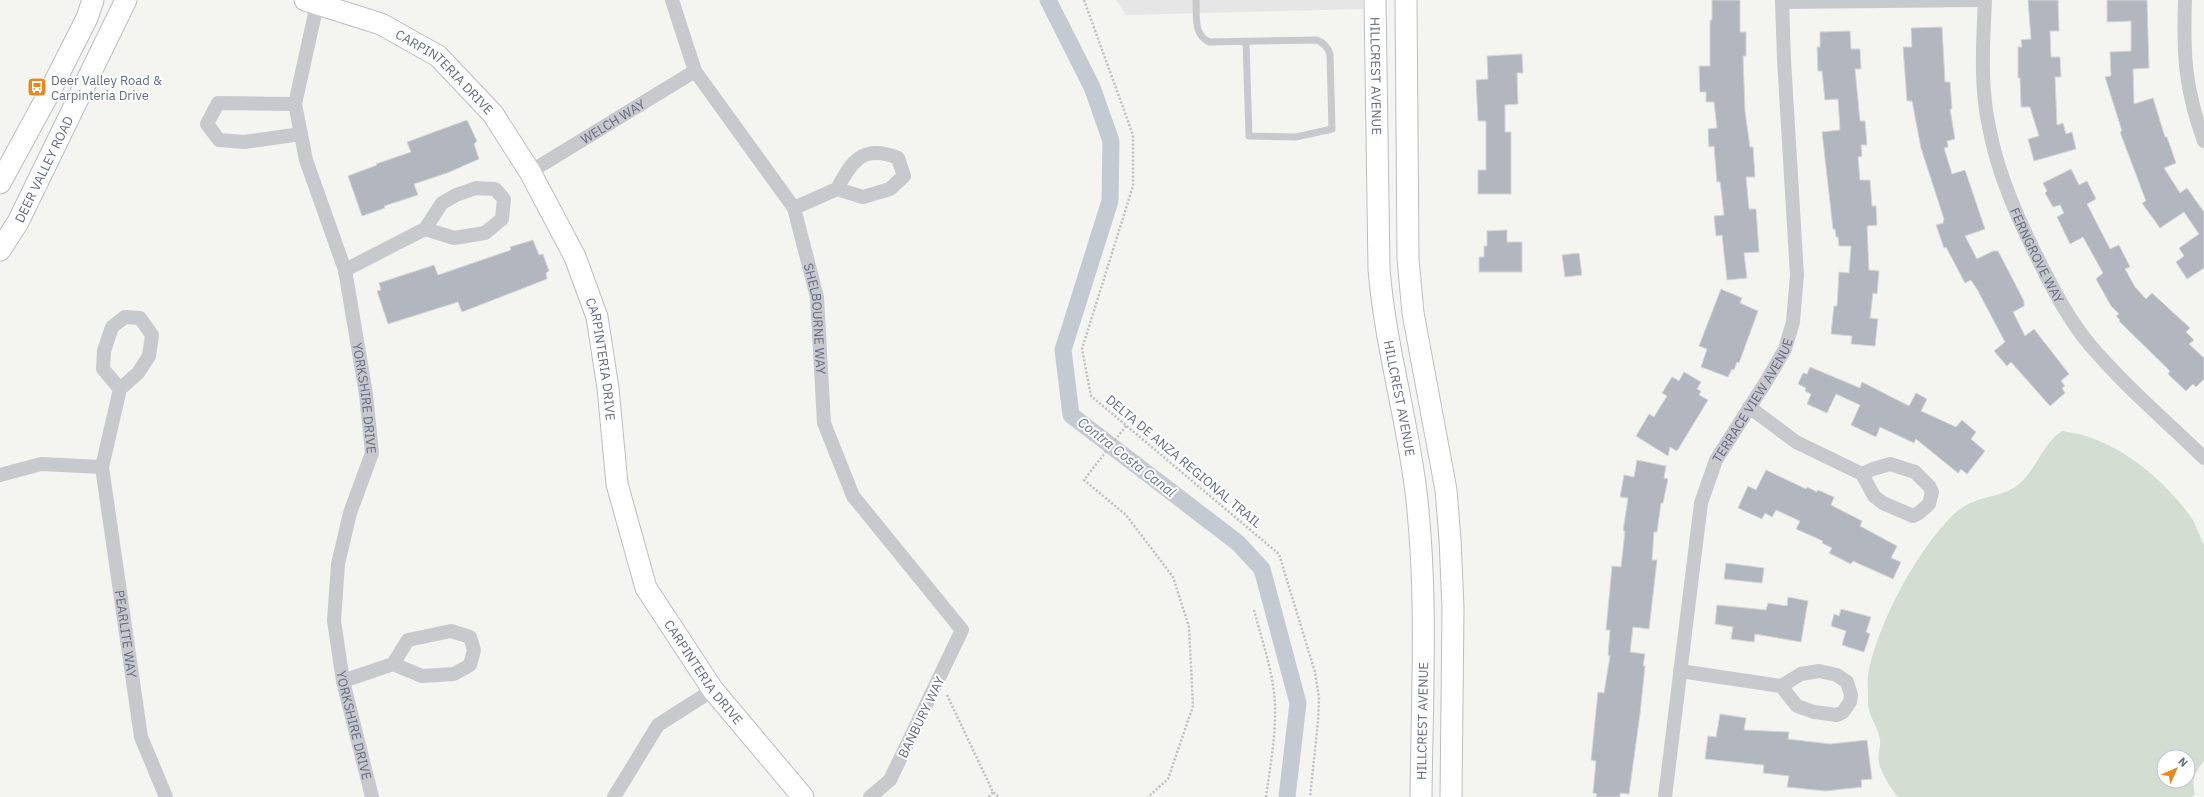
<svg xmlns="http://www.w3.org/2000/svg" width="2204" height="797" font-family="'IBM Plex Sans',sans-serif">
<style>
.built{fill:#e5e6e5}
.green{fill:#d3ddd2;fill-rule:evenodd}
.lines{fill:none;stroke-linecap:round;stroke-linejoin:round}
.canal{stroke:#c4cad1;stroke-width:17}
.building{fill:#b2b6be;stroke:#d6d7d4}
.secondary-casing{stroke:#bbbdc3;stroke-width:23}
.path{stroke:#bebfc2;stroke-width:2.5;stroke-dasharray:2 2;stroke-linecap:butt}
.lane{stroke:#c7c9cd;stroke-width:7}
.street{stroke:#c7c9cd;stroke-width:14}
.secondary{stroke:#fff;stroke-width:21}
.labels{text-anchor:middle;stroke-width:4;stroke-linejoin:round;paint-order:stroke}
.street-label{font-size:13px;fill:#636c84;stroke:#fff}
.poi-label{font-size:13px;fill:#636c84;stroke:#fff;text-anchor:start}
.water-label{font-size:14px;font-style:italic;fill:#637488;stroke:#fff}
</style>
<rect width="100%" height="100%" fill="#f4f5f1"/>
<!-- built -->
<path class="built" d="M1116 0H1363V9L1126 15Z"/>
<!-- green -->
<path class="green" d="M2062 431C2114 437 2164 478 2193 520 2197 528 2200 537 2204 545V761C2195 772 2191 780 2195 794L2192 797H1898C1891 789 1881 773 1879 763 1877 755 1881 747 1880 739 1877 724 1867 716 1868 699 1868 690 1867 678 1869 669 1881 618 1917 550 1954 514 1975 494 2002 499 2019 484 2037 469 2042 444 2062 431ZM2164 757H2188V781H2164Z"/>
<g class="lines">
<!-- canal -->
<path class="canal" d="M1048 0 1092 87 1111 141 1110 201 1063 350 1071 415 1238 543 1262 569 1298 703 1287 797"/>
</g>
<!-- building -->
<path class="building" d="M1712 0H1740V32H1746V56H1743L1745 111 1750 147H1753L1755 177H1746L1749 209H1756L1759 252 1744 253 1747 278 1727 280 1722 235 1716 236 1714 216 1724 215 1721 189 1720 182H1717L1714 146 1709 147 1708 129 1717 128 1714 102H1706V92H1700L1699 66H1710V20H1712Z
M2028 0H2058L2059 31H2050L2051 57H2060L2061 77H2055L2057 125 2063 123 2066 134 2072 132 2076 149 2034 161 2028 139 2039 136 2030 107H2021L2020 78H2018V47H2022L2021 40 2031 39Z
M2107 0H2147L2149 68 2133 69 2134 104 2153 98 2165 137H2167L2176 163 2164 168 2180 193 2187 188 2204 212V268L2187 279 2176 262 2184 256 2179 248 2199 234 2184 212 2160 228 2142 203 2146 201 2120 132 2122 131 2105 77 2111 76 2110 52 2131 51V21L2107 22Z
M1942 27 1945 82H1950L1952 109H1950L1955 139 1947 141 1948 147 1944 148 1952 174 1965 170 1985 229 1965 236 1977 259 1993 251H1998L2024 301V306L2013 312 2025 336 2034 329 2069 374 2061 381 2065 386 2062 388 2065 393 2050 406 2011 362 2007 366 1994 351 2005 342 1977 289 1971 280 1965 283 1946 247 1944 248 1936 225 1943 223 1944 219 1921 148 1912 101H1907L1903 47H1912L1911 28Z
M1850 31 1851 49H1860L1861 69H1855L1860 121H1865L1867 145H1861L1862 156 1858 157 1860 180H1870L1872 206H1876L1877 225 1867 226 1869 270 1879 271 1877 294 1873 293 1870 318 1878 319 1875 346 1851 344 1852 336 1831 334 1834 306H1837L1839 272 1849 273 1851 246H1839L1838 237H1836L1835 229H1833L1822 132 1840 130 1838 99 1825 100 1822 71H1818L1817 47H1820V32Z
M1522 54 1523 73H1517L1518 104 1505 105V132H1511V194H1478V170H1486V121H1478L1476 80 1488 79 1487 56Z
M467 120 477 141 474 144 479 159 447 173 414 184 418 195 384 206 385 208 362 216 348 176 377 165 376 164 411 152 407 142Z
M2071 169 2079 185 2087 181 2096 199 2087 204 2110 249 2119 245 2130 267 2125 269 2135 287 2146 299 2152 293 2190 328 2186 332 2194 340 2189 344 2204 358V379L2196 387 2193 384 2186 391 2168 374 2170 371 2119 321 2120 320 2116 316 2119 314 2111 306 2096 279 2103 273 2083 237 2070 244 2057 217 2064 213 2060 205 2053 207 2045 193 2047 191 2043 183Z
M1507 230V242H1522V272H1479V257H1484V246H1487V231Z
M533 240 539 255 543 254 549 271 546 273 547 279 462 312 458 302 388 324 377 291 381 290 379 283 434 265 438 275 511 250 510 247Z
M1579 253 1582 275 1565 277 1562 255Z
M1721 289 1742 298 1740 303 1758 311 1739 363 1737 362 1734 370 1732 369 1728 377 1701 367 1707 349 1699 346Z
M1810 367 1860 388 1862 382 1909 406 1916 393 1927 399 1921 411 1956 427 1962 420 1976 432 1971 439 1985 451 1967 474 1961 469 1958 473 1916 439 1914 443 1880 427 1876 437 1851 425 1860 405 1836 394 1827 413 1807 404 1811 394 1805 391 1806 388 1798 384 1803 373 1807 374Z
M1684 372 1701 382 1697 389 1701 391 1699 395 1708 400 1677 451 1670 447 1668 456 1636 436 1649 414 1654 417 1667 396 1662 393 1672 377 1679 381Z
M1637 460 1666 466 1664 478 1668 479 1663 503H1661L1657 532H1654L1652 560H1657L1649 629 1633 627 1630 652 1645 654 1643 666H1645L1640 714 1629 794 1620 793V797H1596L1597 794 1593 793 1596 761 1591 760 1598 692 1604 693 1610 656 1608 655 1610 630H1606L1612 566 1621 567 1625 531H1623L1628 498 1620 497 1624 475 1634 477Z
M1766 470 1806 489 1807 487 1817 492 1818 490 1834 497 1831 505 1862 521 1860 526 1897 546 1891 558 1901 562 1893 579 1853 561 1851 564 1829 553 1832 548 1822 543 1823 541 1796 529 1800 521 1776 510 1772 517 1765 513 1762 519 1738 508 1748 486 1756 490Z
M1726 563 1764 568 1762 583 1724 579Z
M1788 597 1808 601 1801 642 1755 634 1754 642 1731 639 1733 627 1715 624 1717 605 1766 610 1768 603 1787 606Z
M1841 609 1871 617 1866 632 1870 634 1864 652 1842 645 1846 631 1831 626 1834 614 1839 616Z
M1720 714 1746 718 1744 730 1789 732 1788 739 1830 744 1867 740 1872 779 1861 780 1862 787 1825 791 1787 787 1789 776 1763 773 1764 765 1705 759 1708 736 1716 737Z"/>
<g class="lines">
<!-- secondary casing -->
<g class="secondary-casing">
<g id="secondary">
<path id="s7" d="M305 0 381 24 438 56 493 114 530 172 575 257 597 317 608 388 617 484 646 588 713 690 803 797"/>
<path id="s8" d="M1375 0 1379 269C1385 344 1407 417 1416 492 1428 593 1422 695 1421 797"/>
<path d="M1406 0 1408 259 1413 313 1446 490 1450 539 1453 608 1451 797"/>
<path d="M0 183 49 93 87 18 93 0"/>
<path id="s9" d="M0 250 18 222 126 0"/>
</g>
</g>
<!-- path -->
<path class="path" d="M1084 0 1133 135V186L1082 349 1091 396 1279 554 1315 672 1319 698 1318 722 1310 797
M1126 426 1084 480 1126 515 1173 577 1189 627 1193 706 1168 779 1148 797
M1254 610C1262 641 1274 674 1275 706 1276 736 1270 767 1266 797
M947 695 993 792 999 797
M989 797 993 792"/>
<!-- lane -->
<path class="lane" d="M1196 0C1197 16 1193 34 1209 42L1317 40C1324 43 1328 47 1330 54L1332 129 1296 137 1249 136 1246 42"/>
<!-- street -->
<g class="street">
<path id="s1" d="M318 0 295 104 306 160 345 270 366 394 372 453 350 513 338 564 334 621 343 681 372 797"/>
<path id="s2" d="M672 0 695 71 794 208 817 297 824 423 853 496 962 630 890 780 870 797"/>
<path id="s3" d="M1985 0C1983 42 1980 86 1989 127 1998 175 2018 219 2040 263 2054 291 2069 320 2090 345 2124 385 2166 421 2204 458"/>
<path d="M2185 0C2183 55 2185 89 2204 141"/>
<path d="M1782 2 1980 0"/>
<path d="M295 104 218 103 207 124 219 140 244 142 301 134"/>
<path id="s4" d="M530 172 695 71"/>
<path d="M794 208 837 189 863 197 890 189 904 176 898 158C864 144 852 160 837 189"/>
<path d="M345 270 425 229 442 203 456 195 476 188 495 189 504 199 502 219 485 233 454 238 425 229"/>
<path id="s5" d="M120 389 103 369 104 351 112 327 125 317 140 318 152 335 149 356 138 373 120 389 102 467 141 737 166 797"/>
<path d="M1749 407 1796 442 1862 474 1874 496 1883 503 1913 516 1919 513 1929 504 1932 492 1929 486 1915 472 1890 464 1873 469 1862 474"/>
<path d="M0 475 41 464 102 467"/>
<path d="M1680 671 1781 686 1801 674 1819 671 1837 675 1847 682 1851 695 1850 702 1843 712 1837 715 1814 712 1797 706 1781 686"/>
<path d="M343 681 393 664 408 640 451 631 470 637 474 650 470 665 454 674 422 676 393 664"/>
<path d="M614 797 658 725 713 690"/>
<path id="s6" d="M1665 797 1701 503 1716 460 1767 380 1785 349 1793 322 1797 275 1784 60 1782 0"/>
</g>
<!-- secondary -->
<use href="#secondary" class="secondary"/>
</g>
<!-- icons -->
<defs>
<g id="bus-square" transform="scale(1)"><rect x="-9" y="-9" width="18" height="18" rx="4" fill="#eb871b" stroke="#fff"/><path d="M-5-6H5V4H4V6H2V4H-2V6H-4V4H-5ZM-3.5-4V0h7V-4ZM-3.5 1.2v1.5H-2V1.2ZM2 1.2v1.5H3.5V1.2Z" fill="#fff"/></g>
</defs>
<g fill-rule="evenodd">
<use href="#bus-square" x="37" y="87"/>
</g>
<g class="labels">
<!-- street labels -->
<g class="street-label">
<text dy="5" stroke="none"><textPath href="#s7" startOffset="160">CARPINTERIA DRIVE</textPath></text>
<text dy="5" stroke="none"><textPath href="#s8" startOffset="76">HILLCREST AVENUE</textPath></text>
<text dy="5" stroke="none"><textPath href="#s4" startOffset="97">WELCH WAY</textPath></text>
<text dy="5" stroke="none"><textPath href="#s9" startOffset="92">DEER VALLEY ROAD</textPath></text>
<text dy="5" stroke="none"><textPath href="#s3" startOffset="265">FERNGROVE WAY</textPath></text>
<text dy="5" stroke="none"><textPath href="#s2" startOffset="357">SHELBOURNE WAY</textPath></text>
<text dy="5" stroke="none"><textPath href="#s7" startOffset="496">CARPINTERIA DRIVE</textPath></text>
<text dy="5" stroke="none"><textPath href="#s1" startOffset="410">YORKSHIRE DRIVE</textPath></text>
<text dy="5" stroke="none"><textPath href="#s8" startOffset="400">HILLCREST AVENUE</textPath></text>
<text dy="5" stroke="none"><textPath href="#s6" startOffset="412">TERRACE VIEW AVENUE</textPath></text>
<text transform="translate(1184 461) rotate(40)" y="5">DELTA DE ANZA REGIONAL TRAIL</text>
<text dy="5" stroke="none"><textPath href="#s5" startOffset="436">PEARLITE WAY</textPath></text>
<text dy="5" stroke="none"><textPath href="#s7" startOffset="832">CARPINTERIA DRIVE</textPath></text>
<text transform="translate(921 717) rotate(-64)" y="5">BANBURY WAY</text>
<text transform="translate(1422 721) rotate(-89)" y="5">HILLCREST AVENUE</text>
<text dy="5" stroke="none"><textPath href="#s1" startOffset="745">YORKSHIRE DRIVE</textPath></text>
</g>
<!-- poi labels -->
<g class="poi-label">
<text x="51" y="85">Deer Valley Road &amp;<tspan x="51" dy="15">Carpinteria Drive</tspan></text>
</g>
<!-- water labels -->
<g class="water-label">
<text transform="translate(1127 457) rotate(38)" y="5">Contra Costa Canal</text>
</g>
</g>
<!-- north arrow -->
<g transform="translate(2176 769) rotate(45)"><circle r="19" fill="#ffffff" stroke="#c1c4ce"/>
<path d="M0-3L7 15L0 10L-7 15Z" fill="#eb871b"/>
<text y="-6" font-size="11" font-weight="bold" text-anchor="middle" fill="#636c84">N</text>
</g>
</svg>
